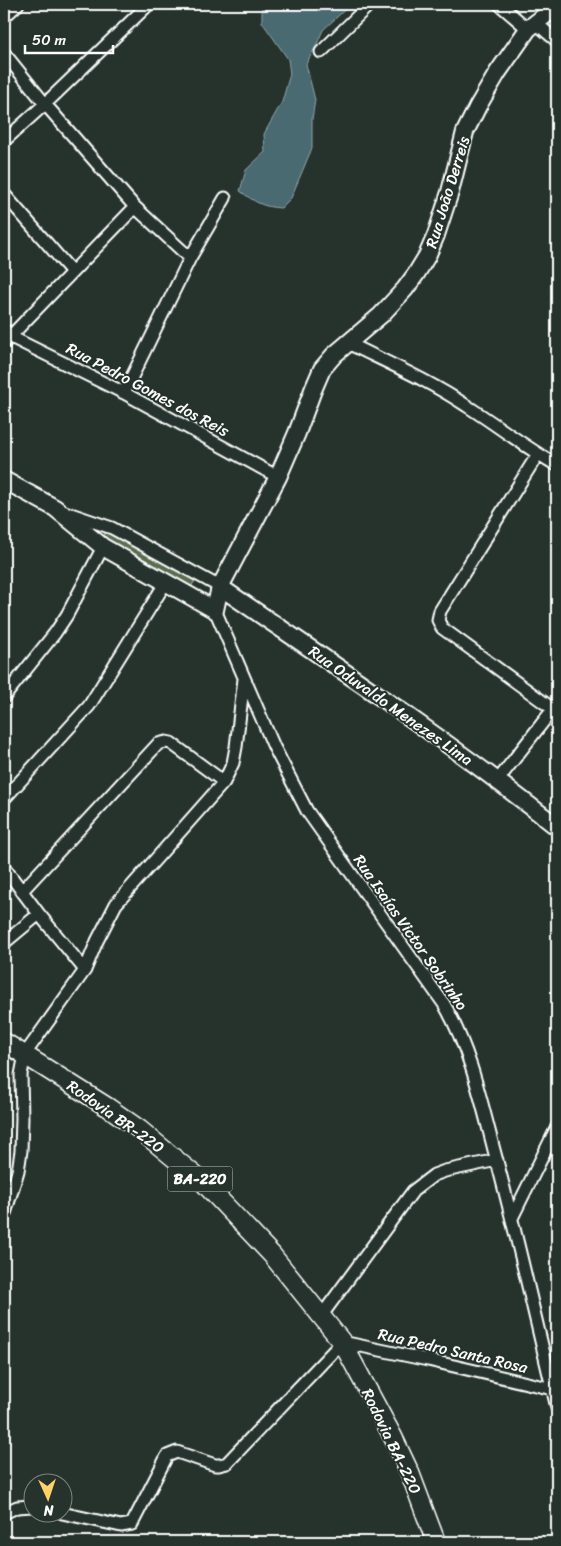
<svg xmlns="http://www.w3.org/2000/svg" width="561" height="1546" font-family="Sriracha,sans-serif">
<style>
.green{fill:#596c4f;stroke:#acb6a7}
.water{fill:#4a6a71;stroke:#92a6aa}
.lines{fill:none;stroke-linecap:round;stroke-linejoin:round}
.street-casing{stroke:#fff;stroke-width:15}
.secondary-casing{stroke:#fff;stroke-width:20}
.primary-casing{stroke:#fff;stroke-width:21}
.street{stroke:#26332d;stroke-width:11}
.secondary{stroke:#26332d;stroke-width:16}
.primary{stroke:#26332d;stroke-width:18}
.labels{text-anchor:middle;stroke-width:4;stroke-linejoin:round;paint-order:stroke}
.shield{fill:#26332d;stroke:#bec2c0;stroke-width:1}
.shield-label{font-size:15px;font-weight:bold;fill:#fff}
.street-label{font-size:16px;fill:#fff;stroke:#26332d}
</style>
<rect width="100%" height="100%" fill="#26332d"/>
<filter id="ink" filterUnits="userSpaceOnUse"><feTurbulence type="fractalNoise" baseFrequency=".02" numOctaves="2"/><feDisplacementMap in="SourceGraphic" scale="10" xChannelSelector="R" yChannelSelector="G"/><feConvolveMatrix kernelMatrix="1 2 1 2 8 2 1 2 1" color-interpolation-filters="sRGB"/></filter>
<g filter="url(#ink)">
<!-- green -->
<path class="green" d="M106 531 196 579 191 587 102 538Z"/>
<!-- water -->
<path class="water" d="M265 4H351L323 30 316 46 306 64 315 100 312 119V148L291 198 281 208C262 207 255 202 240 191L246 170 265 152 264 134 282 102 290 74 288 59 262 22V8Z"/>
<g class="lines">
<!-- street casing -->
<g class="street-casing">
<path id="street" d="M499 4 528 29
M4 17 18 4
M536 23 557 41
M321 52 370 4
M4 53 45 104 135 207 190 258
M4 141 45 104 149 4
M4 194 72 272
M4 329 11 337 124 393 278 477
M4 343 135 207
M348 343C388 363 430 381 467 406 497 425 526 448 557 465
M124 393 190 258 225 198
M538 454 440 611 438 620 442 628 557 712
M65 512 112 528 220 587
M215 610 274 747 307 811 444 1004C470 1049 481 1100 494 1150 517 1235 536 1322 557 1408
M4 697 55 633 67 615 103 547
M498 780 557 704
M4 799 89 706 166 582
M4 867 39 914 85 970
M22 891 158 744 166 742 171 743 224 782
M4 943 39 914
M4 1217 18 1171 21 1151 22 1118 21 1075 25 1054 85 970 97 941 116 904 224 782 233 763 236 747 244 679
M512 1218 557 1127
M322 1315 413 1191 434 1175 445 1171 497 1160
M4 1513 17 1507 32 1506
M62 1513 121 1526 132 1524 167 1456 177 1452 215 1465H219L227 1463 342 1342 428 1360 557 1390"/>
</g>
<!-- secondary casing -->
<g class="secondary-casing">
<path id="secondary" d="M4 480 55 508 103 547 215 610 220 587 278 477 297 433 313 390 322 369 334 355 381 315 405 289 416 274 427 256 436 235 450 192 465 132 478 106 498 72 528 29 557 6
M220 587C334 665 449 741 557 827"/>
</g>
<!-- primary casing -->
<g class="primary-casing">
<path id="primary" d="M4 1042 109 1108 139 1129 203 1182 272 1255 342 1342 393 1437 410 1473 436 1542"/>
</g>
<!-- street -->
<use href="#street" class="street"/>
<!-- secondary -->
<use href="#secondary" class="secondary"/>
<!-- primary -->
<use href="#primary" class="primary"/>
</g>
</g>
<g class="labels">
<!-- shield labels -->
<rect class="shield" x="167.5" y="1166.5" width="65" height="25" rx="4"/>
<g class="shield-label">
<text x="200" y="1184">BA-220</text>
</g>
<!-- street labels -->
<g class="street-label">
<text transform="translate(447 192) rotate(-73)" y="6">Rua João Derreis</text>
<text transform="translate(148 389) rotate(28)" y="6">Rua Pedro Gomes dos Reis</text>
<text transform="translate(391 705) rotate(35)" y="6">Rua Oduvaldo Menezes Lima</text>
<text transform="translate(411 932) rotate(55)" y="6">Rua Isaías Victor Sobrinho</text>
<text transform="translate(116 1116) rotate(35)" y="6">Rodovia BR-220</text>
<text transform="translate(453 1350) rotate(13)" y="6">Rua Pedro Santa Rosa</text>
<text transform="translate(392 1441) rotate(64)" y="6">Rodovia BA-220</text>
</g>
</g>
<!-- margin -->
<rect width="561" height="1546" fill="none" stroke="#26332d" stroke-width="20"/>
<rect x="10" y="10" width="541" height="1526" fill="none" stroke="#fff" stroke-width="2" filter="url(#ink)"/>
<!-- north arrow -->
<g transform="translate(48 1498) rotate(177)"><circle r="24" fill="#26332d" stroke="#7d8581"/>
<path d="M0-4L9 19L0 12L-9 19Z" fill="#ffd166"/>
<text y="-8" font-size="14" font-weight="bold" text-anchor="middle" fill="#ffffff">N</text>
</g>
<!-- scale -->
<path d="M25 45v8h88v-8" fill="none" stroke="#ffffff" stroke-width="2.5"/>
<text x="32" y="45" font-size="15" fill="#ffffff" stroke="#26332d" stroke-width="4" paint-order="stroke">50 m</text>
</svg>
